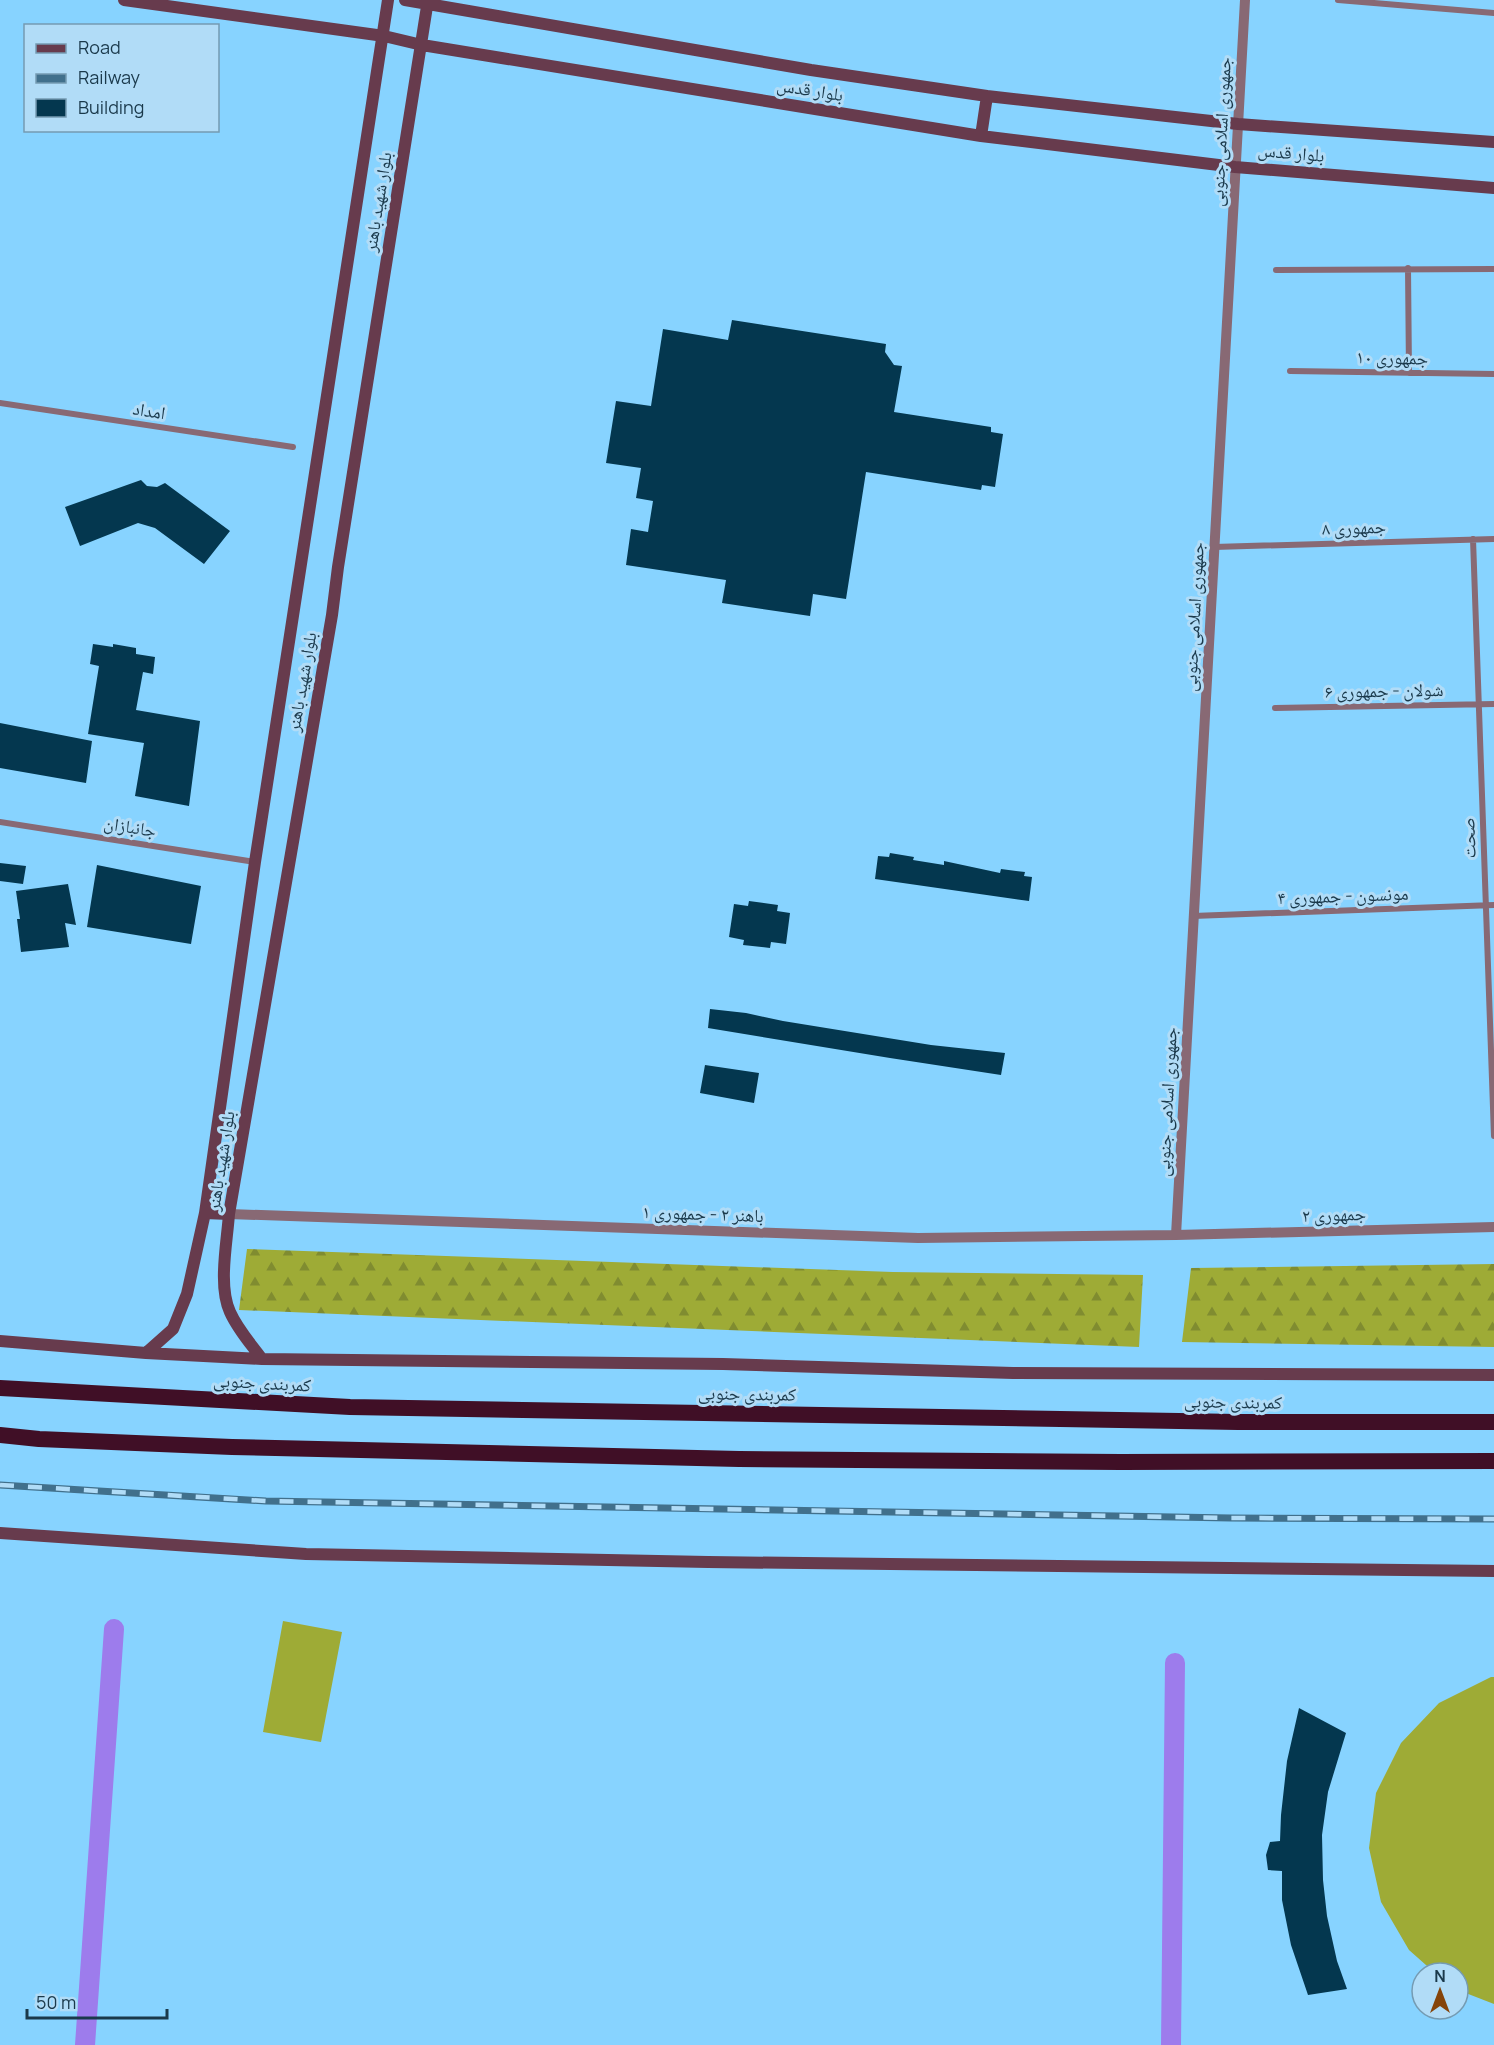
<svg xmlns="http://www.w3.org/2000/svg" width="1494" height="2045" font-family="Manrope,'Noto Naskh Arabic',sans-serif">
<style>
.forest{fill:url(#forest-firs)}
.pitch{fill:#9eab36}
.lines{fill:none;stroke-linecap:round;stroke-linejoin:round}
.canal{stroke:#9d7cec;stroke-width:20}
.building{fill:#04374f}
.minor{stroke:#886974;stroke-width:6}
.tertiary{stroke:#886974;stroke-width:10}
.secondary{stroke:#673b4d;stroke-width:12}
.trunk{stroke:#400f26;stroke-width:16}
.rail-casing{stroke:#41708c;stroke-width:7}
.rail{stroke:#b1dcf7;stroke-width:4.5;stroke-dasharray:14;stroke-linecap:butt}
.labels{text-anchor:middle;stroke-width:6;stroke-linejoin:round;paint-order:stroke}
.street-label{font-size:18px;fill:#1a394b;stroke:#b1dcf7}
</style>
<defs>
<pattern id="forest-firs" width="22" height="20" patternUnits="userSpaceOnUse" patternTransform="scale(1.5)"><rect width="22" height="20" fill="#9eab36"/><path d="M5 1l3.5 6h-7zM16 11l3.5 6h-7z" fill="#808c30"/></pattern>
</defs>
<rect width="100%" height="100%" fill="#87d3ff"/>
<!-- forest -->
<path class="forest" d="M247 1249 893 1272 1143 1275 1139 1347 239 1310Z
M1494 1264V1347L1182 1342 1191 1268Z"/>
<!-- pitch -->
<path class="pitch" d="M283 1621 342 1632 321 1742 263 1732Z
M1491 1677H1494V2004L1458 1990V1973H1435L1409 1950 1381 1902 1369 1848 1376 1793 1401 1743 1439 1703Z"/>
<g class="lines">
<!-- canal -->
<path class="canal" d="M85 2045 114 1629
M1171 2045 1175 1663"/>
</g>
<!-- building -->
<path class="building" d="M732 320 886 344 885 352 894 365 902 366 894 412 991 427V432L1003 434 995 487 982 485 981 490 866 472 846 599 813 594 810 616 722 603 726 580 626 565 631 529 648 532 653 501 636 498 641 468 606 463 616 401 651 406 663 329 728 340Z
M141 480 147 486 157 487 165 483 230 531 204 564 155 528 138 523 80 546 65 507Z
M93 644 113 647V644L136 648V654L155 657 153 674 143 672 136 710 200 721 189 806 135 796 144 743 88 734 99 666 90 664Z
M0 723 92 741 86 783 0 768Z
M890 853 914 857 913 860 944 865V861L1000 873 1001 869 1025 872 1024 876 1032 877 1029 901 875 879 878 856 889 857Z
M0 863 26 866 23 884 0 881Z
M97 865 201 886 191 944 87 927Z
M68 884 76 925 65 923 69 947 21 952 17 919H20L16 891Z
M749 901 778 905 777 911 790 913 786 944 771 942 770 948 743 945 744 940 729 937 734 904 748 906Z
M710 1009 746 1013 783 1021 931 1045 1005 1053 1001 1075 890 1058 708 1028Z
M705 1065 759 1073 754 1103 700 1093Z
M1299 1708 1346 1733 1328 1792 1322 1835 1323 1880 1327 1916 1337 1961 1347 1989 1308 1995 1291 1945 1282 1900V1871L1268 1870 1266 1855 1270 1842 1280 1841 1281 1815 1287 1761Z"/>
<g class="lines">
<!-- minor -->
<path class="minor" d="M1338 0 1494 13
M1408 268 1409 373
M1276 270 1494 269
M1290 371 1494 374
M0 403 293 447
M1473 539 1494 1136
M1214 547 1494 539
M1275 708 1494 704
M0 822 255 862
M1193 916 1494 905"/>
<!-- tertiary -->
<path class="tertiary" d="M229 1214 918 1238 1176 1235 1494 1227
M1176 1235 1245 0"/>
<!-- secondary -->
<path class="secondary" d="M124 0 384 36 422 45 981 136 1235 167 1494 188
M405 0 811 70 987 96 1238 124 1494 142
M981 136 987 96
M205 1213 229 1214
M0 1341 146 1353 262 1359 723 1364 1013 1373 1494 1375
M146 1353 173 1329 187 1294 205 1213 255 862 388 0
M262 1359C251 1344 238 1330 230 1312 218 1286 227 1243 229 1214L332 615 338 567 428 0
M0 1533 306 1554 708 1562 1494 1571"/>
<!-- trunk -->
<path class="trunk" d="M0 1388 350 1407 1238 1422H1494
M0 1435 39 1439 232 1447 739 1459 1121 1462 1494 1461"/>
<!-- rail casing -->
<g class="rail-casing">
<path id="rail" d="M0 1485 266 1501 1231 1518 1494 1519"/>
</g>
<!-- rail -->
<use href="#rail" class="rail"/>
</g>
<g class="labels">
<!-- street labels -->
<g class="street-label">
<text transform="translate(810 90) rotate(9)" y="6">بلوار قدس</text>
<text transform="translate(1221 132) rotate(-87)" y="6">جمهوری اسلامی جنوبی</text>
<text transform="translate(1291 153) rotate(5)" y="6">بلوار قدس</text>
<text transform="translate(378 202) rotate(-81)" y="6">بلوار شهید باهنر</text>
<text transform="translate(1392 358) rotate(1)" y="6">جمهوری ۱۰</text>
<text transform="translate(149 411) rotate(9)" y="6">امداد</text>
<text transform="translate(1354 528) rotate(-2)" y="6">جمهوری ۸</text>
<text transform="translate(1194 617) rotate(-87)" y="6">جمهوری اسلامی جنوبی</text>
<text transform="translate(302 682) rotate(-80)" y="6">بلوار شهید باهنر</text>
<text transform="translate(1384 691) rotate(-1)" y="6">شولان - جمهوری ۶</text>
<text transform="translate(130 827) rotate(9)" y="6">جانبازان</text>
<text transform="translate(1469 838) rotate(-92)" y="6">صحت</text>
<text transform="translate(1343 896) rotate(-2)" y="6">مونسون - جمهوری ۴</text>
<text transform="translate(1167 1102) rotate(-87)" y="6">جمهوری اسلامی جنوبی</text>
<text transform="translate(221 1161) rotate(-81)" y="6">بلوار شهید باهنر</text>
<text transform="translate(703 1214) rotate(2)" y="6">باهنر ۲ - جمهوری ۱</text>
<text transform="translate(1334 1215) rotate(-2)" y="6">جمهوری ۲</text>
<text transform="translate(262 1383) rotate(3)" y="6">کمربندی جنوبی</text>
<text transform="translate(747 1394) rotate(1)" y="6">کمربندی جنوبی</text>
<text transform="translate(1233 1402) rotate(1)" y="6">کمربندی جنوبی</text>
</g>
</g>
<!-- legend -->
<rect x="24" y="24" width="195" height="108" fill="#b1dcf7" stroke="#759bb2" stroke-width="1.5"/>
<rect x="36" y="44" width="30" height="9" fill="#673b4d" stroke="#759bb2" stroke-width="1.5"/>
<text x="78" y="54" font-size="18" fill="#1a394b">Road</text>
<rect x="36" y="74" width="30" height="9" fill="#41708c" stroke="#759bb2" stroke-width="1.5"/>
<text x="78" y="84" font-size="18" fill="#1a394b">Railway</text>
<rect x="36" y="99" width="30" height="18" fill="#04374f" stroke="#759bb2" stroke-width="1.5"/>
<text x="78" y="114" font-size="18" fill="#1a394b">Building</text>
<!-- north arrow -->
<g transform="translate(1440 1991)"><circle r="28" fill="#b1dcf7" stroke="#759bb2" stroke-width="1.5"/>
<path d="M0-4.5L10 22L0 15L-10 22Z" fill="#85450b"/>
<text y="-9" font-size="16" font-weight="bold" text-anchor="middle" fill="#1a394b">N</text>
</g>
<!-- scale -->
<path d="M27 2009v9h140v-9" fill="none" stroke="#1a394b" stroke-width="3"/>
<text x="36" y="2009" font-size="18" fill="#1a394b" stroke="#b1dcf7" stroke-width="4.5" paint-order="stroke">50 m</text>
</svg>
